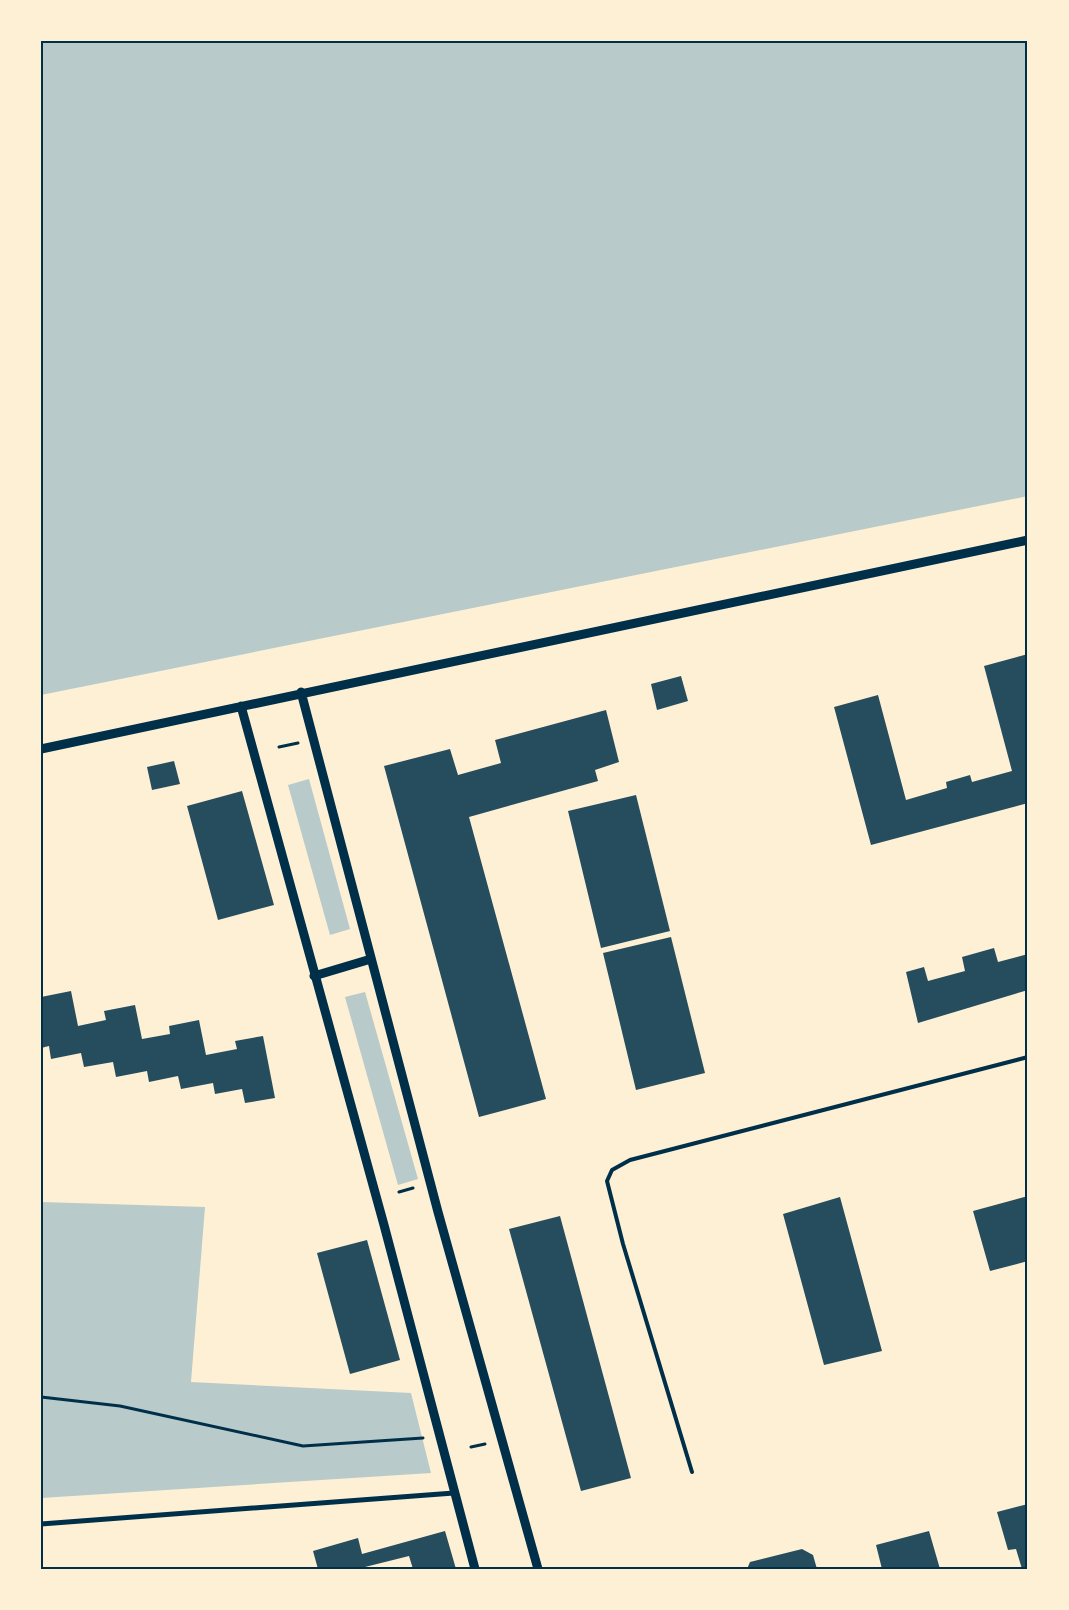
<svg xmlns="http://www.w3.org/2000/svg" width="1069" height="1610" font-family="Manrope,sans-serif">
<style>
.green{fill:#b9caca}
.building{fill:#264d5e}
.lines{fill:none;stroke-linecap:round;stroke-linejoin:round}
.path{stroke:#003049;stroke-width:3}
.service{stroke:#003049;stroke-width:4}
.minor{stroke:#003049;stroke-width:5}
.tertiary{stroke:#003049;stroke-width:9}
.neatline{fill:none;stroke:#003049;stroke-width:2}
</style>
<rect width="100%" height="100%" fill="#fdf0d5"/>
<!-- green -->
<path class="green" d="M41 41H1028V496L41 695Z
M309 779 350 929 330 935 288 785Z
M365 992 418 1179 398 1185 345 997Z
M41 1202 205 1207 191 1382 411 1393 431 1473 41 1498Z"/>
<!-- building -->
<path class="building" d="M1028 654V803L871 845 834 707 878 695 906 800 947 788 946 782 970 775 972 782 1012 771 984 666Z
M681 676 688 701 657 710 651 684Z
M606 710 619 762 595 770 598 781 469 817 546 1099 479 1117 384 766 450 749 458 775 501 763 495 740Z
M174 761 180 784 152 790 147 767Z
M242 791 274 905 218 920 187 806Z
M636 795 670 931 601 948 568 811Z
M671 937 705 1073 636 1090 603 953Z
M994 948 998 962 1028 954V990L918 1023 906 972 924 967 928 981 965 971 962 957Z
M71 991 78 1026 106 1020 104 1011 135 1005 142 1039 170 1034 169 1026 199 1020 206 1055 237 1049 235 1041 263 1036 275 1098 245 1103 242 1089 215 1094 213 1083 181 1089 178 1076 149 1082 147 1071 116 1077 113 1062 84 1067 81 1053 51 1059 49 1046 41 1048V997Z
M1028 1196V1261L990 1271 973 1211Z
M840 1197 882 1351 824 1365 783 1214Z
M560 1216 631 1478 581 1491 509 1229Z
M367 1240 400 1360 350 1374 317 1253Z
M1028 1504V1569H1022L1016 1549 1008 1550 997 1512Z
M445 1531 456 1569H413L409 1556 365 1567 366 1569H318L313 1551 358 1538 362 1554Z
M929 1531 940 1569H882L876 1545Z
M802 1549 813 1555 817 1569H747L750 1562Z"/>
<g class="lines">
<!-- path -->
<path class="path" d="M279 747 298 743
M399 1192 413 1188
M41 1397 120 1406 303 1446 423 1438
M471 1447 485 1444"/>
<!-- service -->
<path class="service" d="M692 1472 623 1244 607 1181 612 1170 630 1160 1028 1057"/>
<!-- minor -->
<path class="minor" d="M41 1524 454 1493"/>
<!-- tertiary -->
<path class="tertiary" d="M301 692 438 1212 538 1569
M241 706 384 1225 475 1569
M41 749 1028 540
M314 976 371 959"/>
</g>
<!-- border -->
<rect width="1069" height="1610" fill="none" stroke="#fdf0d5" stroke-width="85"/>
<rect x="42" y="42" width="984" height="1526" class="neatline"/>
</svg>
